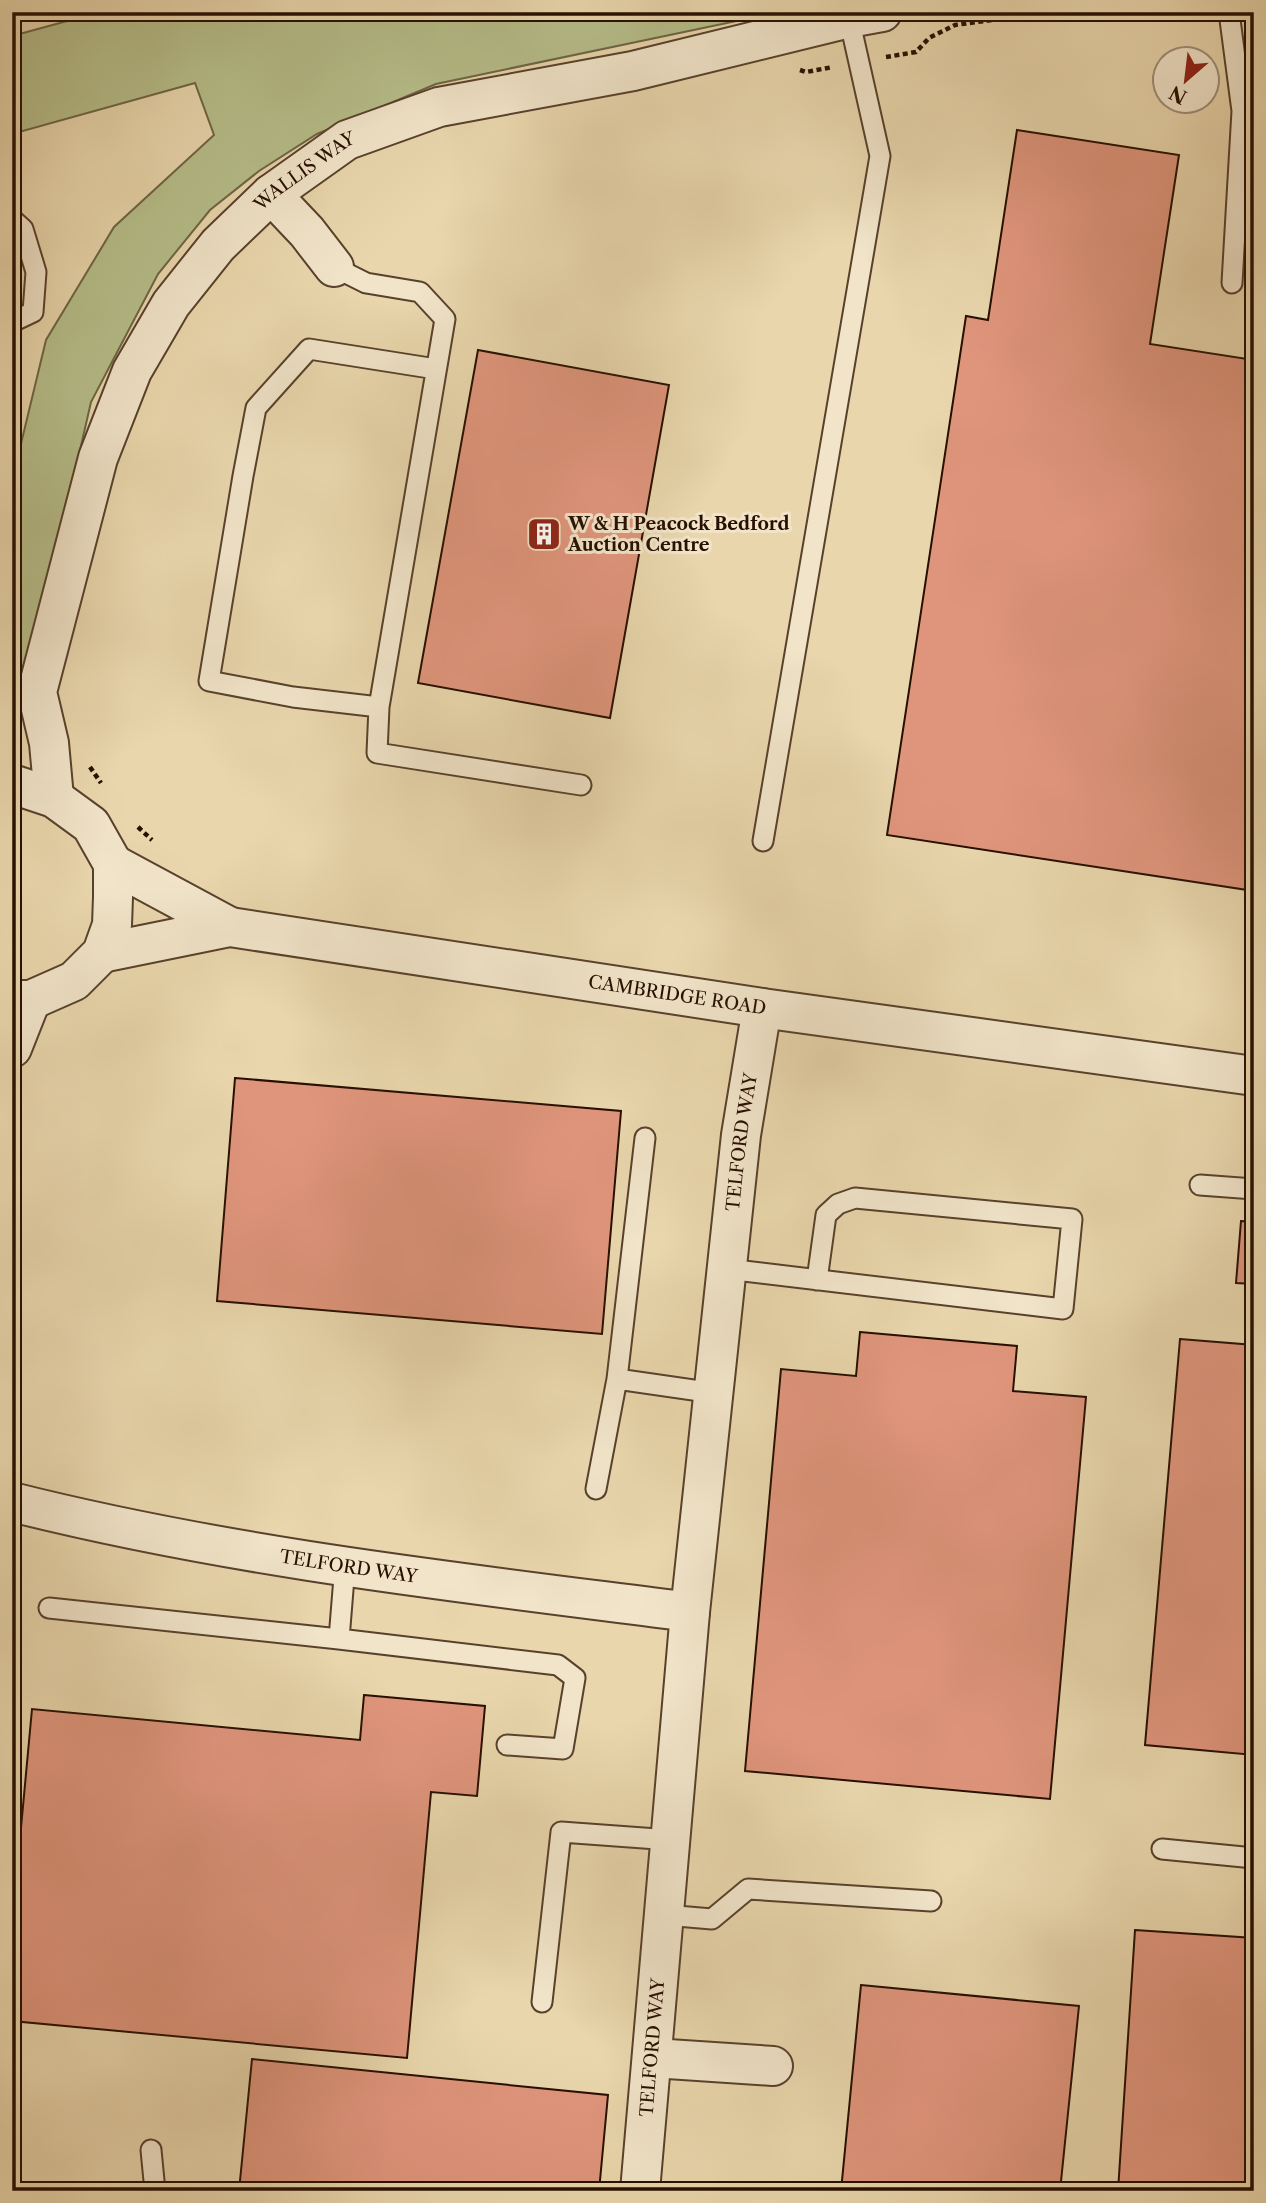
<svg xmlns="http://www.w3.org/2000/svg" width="1266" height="2203" font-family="'Libre Caslon Text',serif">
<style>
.green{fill:#b6be8a;stroke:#6e6646;stroke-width:2}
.building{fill:#df957c;stroke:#270f01;stroke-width:2}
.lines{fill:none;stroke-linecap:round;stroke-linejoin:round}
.service-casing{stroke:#58412c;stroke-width:23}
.minor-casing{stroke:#58412c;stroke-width:42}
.tertiary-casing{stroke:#58412c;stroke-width:42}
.path{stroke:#270f01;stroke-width:4.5;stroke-dasharray:5 3.5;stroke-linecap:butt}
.service{stroke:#f1e4c9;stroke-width:19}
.minor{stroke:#f1e4c9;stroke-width:38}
.tertiary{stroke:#f1e4c9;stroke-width:38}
.labels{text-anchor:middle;stroke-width:6;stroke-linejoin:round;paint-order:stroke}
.street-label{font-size:18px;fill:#270f01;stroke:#f1e4c9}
.poi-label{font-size:18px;font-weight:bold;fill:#270f01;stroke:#f1e4c9;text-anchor:start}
</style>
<rect width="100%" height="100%" fill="#e9d6ac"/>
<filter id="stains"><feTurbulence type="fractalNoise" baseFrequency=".00286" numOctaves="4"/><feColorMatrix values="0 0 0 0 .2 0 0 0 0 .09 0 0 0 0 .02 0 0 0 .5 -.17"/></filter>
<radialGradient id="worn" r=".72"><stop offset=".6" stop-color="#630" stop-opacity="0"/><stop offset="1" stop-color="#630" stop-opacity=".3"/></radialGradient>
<!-- green -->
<path class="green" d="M100 12H779L436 84 317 134 259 171 210 210 158 274 91 402 37 638 12 688V481L46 340 114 227 214 135 195 83 12 134V36Z"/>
<!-- building -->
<path class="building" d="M1017 130 1179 155 1150 344 1254 360V891L887 835 966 316 988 320Z
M478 350 669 385 610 718 418 683Z
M235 1078 621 1111 602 1334 217 1301Z
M1241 1221 1254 1222V1284L1236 1283Z
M860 1332 1017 1346 1013 1391 1086 1397 1050 1799 745 1771 781 1369 856 1376Z
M1180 1339 1254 1345V1755L1145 1745Z
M364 1695 485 1706 477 1796 431 1792 407 2058 12 2021V1925L32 1709 360 1740Z
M1135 1930 1254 1938V2191H1118Z
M861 1985 1079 2006 1060 2191H841Z
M252 2059 608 2095 599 2191H239Z"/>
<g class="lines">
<!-- service casing -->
<g class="service-casing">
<path id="service" d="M1229 12 1242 111 1232 283
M12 219 23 229 36 272 33 312 12 322
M334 267 366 283 420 292 445 319 379 707 377 753 581 785
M379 707 293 697 209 681 243 476 256 408 309 349 436 369
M763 841 880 156 849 18
M1200 1185 1254 1189
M727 1269 1063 1309 1072 1219 855 1198 838 1204 826 1215 817 1280
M617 1379 645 1138
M596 1489 617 1379 714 1393
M345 1565 339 1639 558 1665 575 1678 563 1749 507 1745
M49 1608 339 1639
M1162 1849 1254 1858
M665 1915 712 1919 748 1889 931 1901
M542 2002 561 1832 671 1840
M151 2150 155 2191"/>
</g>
<!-- minor casing -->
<g class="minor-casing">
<g id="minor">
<path d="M271 194 307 232 334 267"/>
<path id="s1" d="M12 1502C234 1558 464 1583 690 1612"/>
<path d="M653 2058 773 2066"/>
<path id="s2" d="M640 2191 690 1612 741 1135 762 1008"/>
</g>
</g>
<!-- tertiary casing -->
<g class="tertiary-casing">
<g id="tertiary">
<path d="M12 784 54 798 91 825 113 864V897L112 925 102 953 74 981 31 1000H12"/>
<path id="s3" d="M54 798 49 743 37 692 98 458 132 371 171 304 218 245 271 194 347 140 439 107 633 71 849 18 882 12"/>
<path d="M113 864 230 927"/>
<path id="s4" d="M102 953 230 927 762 1008 1254 1076"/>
<path d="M12 1048 31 1000"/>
</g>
</g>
<!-- path -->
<path class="path" d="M886 57 916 52 929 38 955 25 1050 12
M800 70 806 72 833 67
M90 767 101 783
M138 827 152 840"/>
<!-- service -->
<use href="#service" class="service"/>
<!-- minor -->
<use href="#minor" class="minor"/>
<!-- tertiary -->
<use href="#tertiary" class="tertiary"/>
</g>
<!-- icons -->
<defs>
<g id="building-square" transform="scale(1.75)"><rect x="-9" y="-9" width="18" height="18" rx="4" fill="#8f2418" stroke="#f1e4c9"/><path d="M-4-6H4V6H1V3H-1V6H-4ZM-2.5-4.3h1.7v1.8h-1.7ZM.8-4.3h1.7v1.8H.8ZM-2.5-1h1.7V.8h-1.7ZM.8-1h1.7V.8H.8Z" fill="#fff"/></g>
</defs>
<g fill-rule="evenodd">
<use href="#building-square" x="544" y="534"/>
</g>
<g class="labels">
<!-- street labels -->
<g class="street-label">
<text dy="6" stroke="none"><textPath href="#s3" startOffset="710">WALLIS WAY</textPath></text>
<text dy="6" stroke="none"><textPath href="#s4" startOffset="583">CAMBRIDGE ROAD</textPath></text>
<text dy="6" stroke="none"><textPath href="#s2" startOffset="1054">TELFORD WAY</textPath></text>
<text dy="6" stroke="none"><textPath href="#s1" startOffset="343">TELFORD WAY</textPath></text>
<text dy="6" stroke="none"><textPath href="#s2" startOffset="144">TELFORD WAY</textPath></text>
</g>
<!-- poi labels -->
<g class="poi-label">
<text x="568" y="530">W &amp; H Peacock Bedford<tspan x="568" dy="21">Auction Centre</tspan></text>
</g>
</g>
<!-- margin -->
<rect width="1266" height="2203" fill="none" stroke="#e9d6ac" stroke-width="42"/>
<rect x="14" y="14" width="1238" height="2175" fill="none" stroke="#270f01" stroke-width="3.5"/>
<rect x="21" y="21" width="1224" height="2161" fill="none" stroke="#270f01" stroke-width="2"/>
<!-- north arrow -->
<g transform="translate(1186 80) rotate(208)"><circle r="33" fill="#f1e4c9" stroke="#a08f79" stroke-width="2"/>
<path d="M0-5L12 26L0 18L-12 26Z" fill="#8f2418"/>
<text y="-10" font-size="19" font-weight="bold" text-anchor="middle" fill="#270f01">N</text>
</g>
<rect width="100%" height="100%" filter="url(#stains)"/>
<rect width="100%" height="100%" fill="url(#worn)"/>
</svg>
